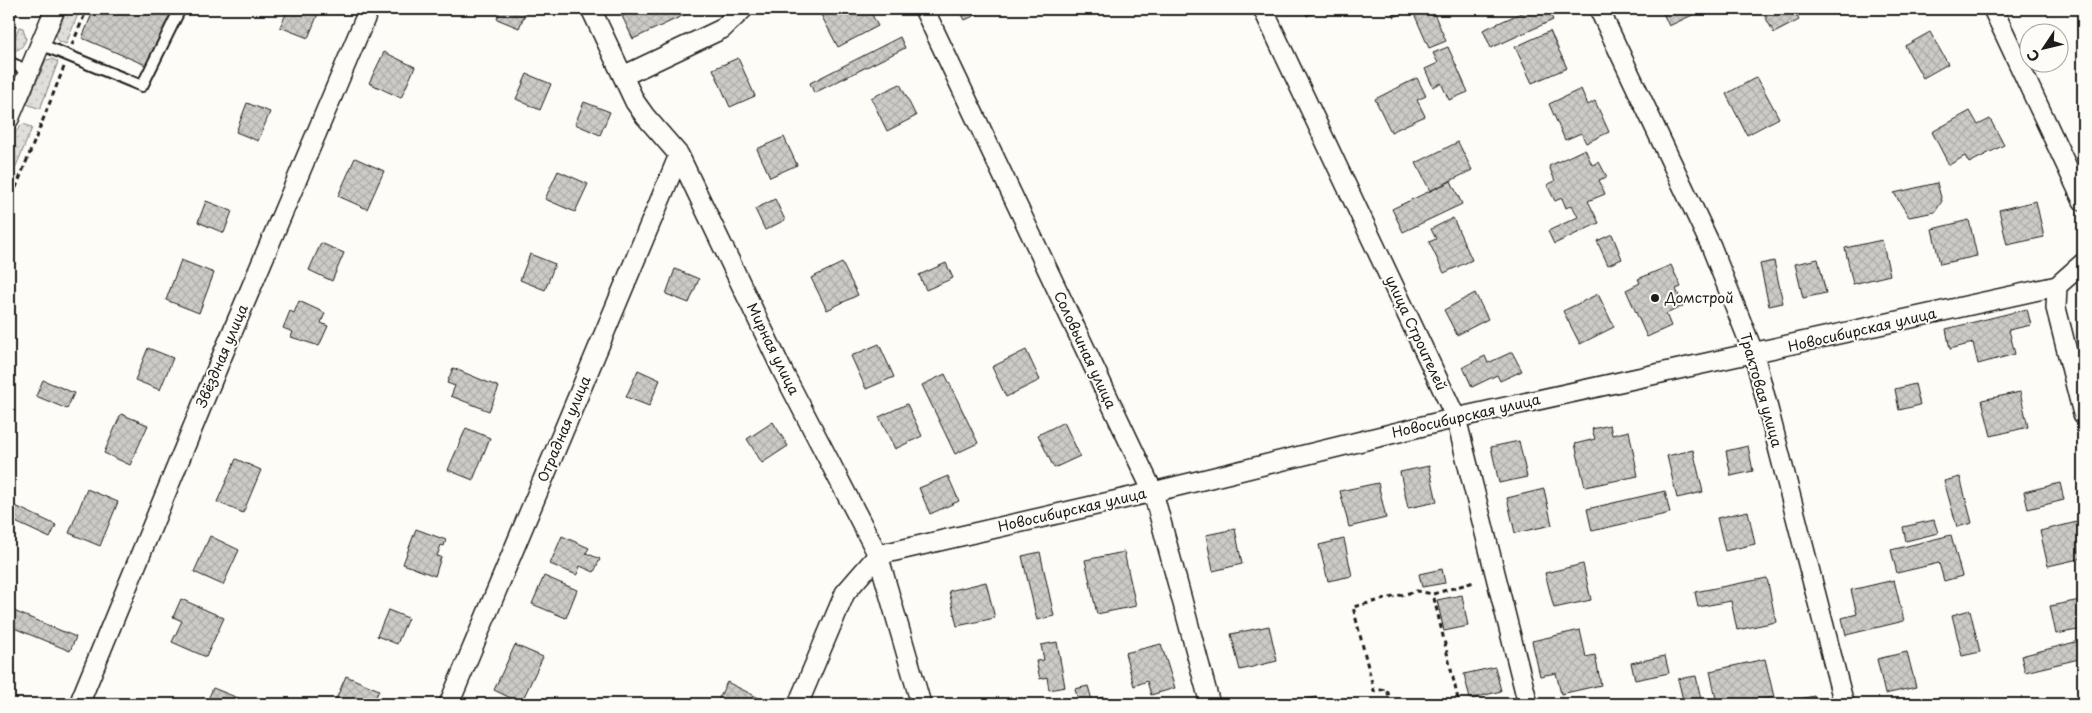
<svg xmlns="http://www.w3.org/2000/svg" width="2092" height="713" font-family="'Playpen Sans',sans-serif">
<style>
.green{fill:url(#green-dots);stroke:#7e7e7c}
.building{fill:url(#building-cross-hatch);stroke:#1c1c1c}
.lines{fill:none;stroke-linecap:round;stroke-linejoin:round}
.service-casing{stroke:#1c1c1c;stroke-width:14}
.minor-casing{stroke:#1c1c1c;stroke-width:22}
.path{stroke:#1c1c1c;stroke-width:3;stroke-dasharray:5 4;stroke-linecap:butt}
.service{stroke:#fdfcf7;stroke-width:10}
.minor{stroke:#fdfcf7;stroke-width:19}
.poi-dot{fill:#1c1c1c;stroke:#fdfcf7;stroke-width:2}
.labels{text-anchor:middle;stroke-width:4;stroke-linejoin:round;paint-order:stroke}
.poi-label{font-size:14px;fill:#1c1c1c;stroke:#fdfcf7;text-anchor:start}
.street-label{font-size:14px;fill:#1c1c1c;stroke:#fdfcf7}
</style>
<defs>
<pattern id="green-dots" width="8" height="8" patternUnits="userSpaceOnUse" patternTransform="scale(1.25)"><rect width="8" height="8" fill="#e0dfdb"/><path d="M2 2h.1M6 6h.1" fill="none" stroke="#c0bfbb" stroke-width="1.8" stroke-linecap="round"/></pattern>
<pattern id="building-cross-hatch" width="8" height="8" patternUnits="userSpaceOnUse" patternTransform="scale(1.25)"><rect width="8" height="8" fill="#cccbc8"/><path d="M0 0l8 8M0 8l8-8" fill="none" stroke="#afaeab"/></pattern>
</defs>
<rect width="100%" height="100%" fill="#fdfcf7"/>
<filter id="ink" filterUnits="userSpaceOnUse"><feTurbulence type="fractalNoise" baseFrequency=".02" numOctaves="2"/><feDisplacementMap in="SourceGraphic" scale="10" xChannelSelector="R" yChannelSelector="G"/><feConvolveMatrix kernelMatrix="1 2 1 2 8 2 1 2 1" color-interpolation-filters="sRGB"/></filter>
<g filter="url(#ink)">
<!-- green -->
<path class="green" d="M67 9H80L66 44 57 40 56 35Z
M19 27 23 28 26 39C22 48 20 51 10 50Z
M52 59 58 62 40 109 27 104 46 60Z
M24 124 32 128 9 183C9 166 7 133 24 124Z"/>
<!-- building -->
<path class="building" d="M94 9H170L173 10 148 66 82 38Z
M280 9H320L308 38 280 27 286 14 279 11Z
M501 9H527L519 28 497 19Z
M636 9H697L633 39 622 16Z
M829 9H869L878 26 838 47 820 13Z
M959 9H988L965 20Z
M1304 9H1322L1307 16Z
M1390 9H1432L1446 41 1429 48 1412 9 1394 17Z
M1530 9H1548L1553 20 1491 48 1483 30Z
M1661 9H1703V10L1669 26Z
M1761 9H1793L1799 20 1774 33Z
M1550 31 1567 68 1532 83 1515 47Z
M1930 32 1948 64 1923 78 1905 46Z
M900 37 905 48 814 93 810 83Z
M1448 47 1468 92 1449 100 1441 83 1433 87 1425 69 1438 63 1433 53Z
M384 52 415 67 401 98 369 83Z
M738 58 755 96 730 107 713 69Z
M527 74 551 84 540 110 516 99Z
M1757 77 1779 118 1747 135 1726 94Z
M1417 78 1426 96 1417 100 1425 116 1391 132 1375 99Z
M900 84 916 116 887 131 871 98Z
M1581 89 1588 105 1595 101 1609 132 1586 143 1581 133 1565 140 1549 104Z
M584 102 610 112 600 135 575 124Z
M247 103 270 112 258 141 236 132Z
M1970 111 1978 125 1990 119 2004 145 1969 163 1965 156 1949 165 1932 132Z
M784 137 797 165 770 177 757 149Z
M1458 142 1472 170 1430 191 1416 163Z
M1585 149 1592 165 1599 162 1607 177 1599 180 1605 194 1588 201 1599 223 1554 244 1548 231 1578 217 1572 205 1566 208 1562 198 1555 201 1547 185 1555 181 1549 166Z
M355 158 384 171 367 209 338 196Z
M558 171 588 184 575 212 545 199Z
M1451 181 1462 204 1403 232 1392 209Z
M1937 183 1942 201 1935 212 1909 217 1894 193Z
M775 199 785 220 765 230 755 209Z
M206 201 232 211 224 233 198 222Z
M2036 201 2044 237 2007 245 1999 210Z
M1453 218 1472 260 1444 273 1429 242 1436 239 1431 229Z
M1969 220 1977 256 1940 264 1932 229Z
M1612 234 1622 259 1608 265 1597 241Z
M1882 240 1890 275 1853 284 1845 248Z
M321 243 344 253 332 281 309 270Z
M530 254 555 264 545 290 520 280Z
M1818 259 1826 293 1803 298 1795 264Z
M181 260 214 273 199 313 166 300Z
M1774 261 1783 303 1769 306 1760 264Z
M842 263 858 295 827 310 811 278Z
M946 263 953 278 926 290 919 275Z
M1671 265 1681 287 1676 289 1683 306 1666 314 1671 326 1647 337 1626 290 1640 283 1638 279Z
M675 269 699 279 689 303 666 294Z
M1475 293 1488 319 1457 335 1444 310Z
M1598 294 1614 327 1580 344 1563 311Z
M299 301 325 313 321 323 328 326 319 346 291 337 293 332 283 328 290 311 294 313Z
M2027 309 2031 325 2009 330 2015 354 1978 364 1973 343 1950 349 1946 329Z
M879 344 894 377 866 389 851 356Z
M148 348 173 358 160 390 135 380Z
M1026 350 1040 380 1006 397 992 367Z
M1512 352 1522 371 1500 381 1497 375 1472 387 1463 367 1485 356 1488 363Z
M453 368 499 387 489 411 451 396 455 386 447 383Z
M638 370 660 380 649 406 626 397Z
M945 374 978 443 955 454 922 385Z
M43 380 74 393 67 409 36 396Z
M1915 384 1920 405 1899 410 1895 389Z
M2020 392 2028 427 1991 436 1982 400Z
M907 404 922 436 895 449 879 417Z
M121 414 148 425 130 465 104 453Z
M773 422 788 446 762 463 747 439Z
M1064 422 1080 456 1054 468 1038 435Z
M1610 425 1612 435 1629 431 1638 476 1585 487 1575 444 1595 439 1592 429Z
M466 428 490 438 473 480 448 470Z
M1519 441 1527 477 1499 483 1491 447Z
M1748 446 1753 471 1731 476 1726 451Z
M1693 450 1703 492 1677 498 1667 456Z
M236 459 261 470 243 513 217 502Z
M1429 466 1437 502 1408 508 1400 472Z
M948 476 959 501 930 514 919 488Z
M1960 477 1972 523 1957 527 1944 481Z
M1378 483 1386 518 1349 527 1340 491Z
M2060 483 2064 500 2028 509 2024 492Z
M87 489 118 502 100 546 69 533Z
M1544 489 1552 525 1515 533 1507 498Z
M1665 491 1670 513 1592 531 1587 509Z
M9 503 56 525 50 538 9 519Z
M1748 511 1755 544 1725 551 1717 518Z
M1934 520 1938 533 1906 541 1903 527Z
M2077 522 2083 548V558L2048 566 2040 531Z
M416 529 446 540 444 546 441 545 437 556 441 557 435 576 403 564Z
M1235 529 1242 564 1213 571 1206 535Z
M1951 535 1962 576 1944 581 1939 563 1897 573 1891 550Z
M210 536 239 550 223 585 194 572Z
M562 536 589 548 586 553 600 559 594 572 580 566 577 575 550 564Z
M1344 539 1352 576 1328 581 1319 545Z
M1040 552 1054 616 1037 620 1022 556Z
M1124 552 1136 606 1097 614 1085 560Z
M1583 564 1591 600 1554 608 1545 573Z
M1442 569 1445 583 1422 587 1419 574Z
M544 576 577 590 566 618 532 604Z
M1767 578 1776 622 1737 630 1731 601 1698 607 1695 592Z
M1894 580 1904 621 1846 635 1842 618 1857 614 1851 590Z
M986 582 995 618 957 626 949 591Z
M1462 595 1468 626 1444 631 1437 600Z
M181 599 224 618 206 657 172 642 182 621 173 617Z
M2080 600 2083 629 2056 634 2050 606Z
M9 609 76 637 70 651 9 626Z
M388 610 408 618 397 644 377 636Z
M1970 610 1980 652 1962 656 1952 615Z
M1269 626 1277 661 1240 670 1231 634Z
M1580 630 1586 657 1595 655 1601 685 1561 694 1556 673 1540 676 1532 641Z
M2083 640V658L2025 672 2021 656Z
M1057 642 1065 687 1049 690 1047 677 1040 679 1036 661 1044 660 1041 645Z
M1161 644 1175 688 1151 695 1147 681 1134 686 1125 653Z
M515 645 543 657 521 703 494 690Z
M1907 652 1916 687 1885 694 1877 659Z
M1665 656 1669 673 1635 680 1631 663Z
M1765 659 1774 697 1741 704H1717L1710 671Z
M1495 667 1501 691 1470 699 1464 674Z
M346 676 379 690 373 704H334Z
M1696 676 1702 704H1684L1678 679Z
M727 682 759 698 756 704H716Z
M1088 686 1092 700 1104 697 1106 704H1079L1075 689Z
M213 688 253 704H206Z
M1814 696 1816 704H1776Z
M1316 697 1318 704H1284Z"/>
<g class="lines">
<!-- service casing -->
<g class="service-casing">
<path id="service" d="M9 14 11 9
M40 44 142 86 180 9
M9 62 28 71"/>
</g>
<!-- minor casing -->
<g class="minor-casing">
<path id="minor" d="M591 9 635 102 645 116 679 155 783 372 878 555 921 704
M924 9 1153 492 1210 704
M1263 9 1456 418 1528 704
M1599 9 1711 246 1754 354 1844 704
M1993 9 2083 201
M623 76 722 29 743 9
M9 119 55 9
M2083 263 2057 286 2056 308 2083 414
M79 704 223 354 369 9
M449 704 679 155
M798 704 845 593 878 555 1153 492 1456 418 2057 286"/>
</g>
<!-- path -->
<path class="path" d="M9 43 16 25
M72 45 87 9
M9 205 64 67
M1458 699 1433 594 1474 582
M1391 704 1387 689 1374 691 1353 607 1417 591 1433 594"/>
<!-- service -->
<use href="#service" class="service"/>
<!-- minor -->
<use href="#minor" class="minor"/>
</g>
</g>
<!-- markers -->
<circle class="poi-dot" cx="1655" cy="298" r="5"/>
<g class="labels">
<!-- poi labels -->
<g class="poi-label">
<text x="1665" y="303">Домстрой</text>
</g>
<!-- street labels -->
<g class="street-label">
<text transform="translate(1862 330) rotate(-13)" y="5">Новосибирская улица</text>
<text transform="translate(1416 333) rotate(65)" y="5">улица Строителей</text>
<text transform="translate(773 349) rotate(64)" y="5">Мирная улица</text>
<text transform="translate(1085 350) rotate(65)" y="5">Соловьиная улица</text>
<text transform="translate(222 356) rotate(-67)" y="5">Звёздная улица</text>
<text transform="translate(1761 390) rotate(74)" y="5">Трактовая улица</text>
<text transform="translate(1466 416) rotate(-13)" y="5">Новосибирская улица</text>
<text transform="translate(564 429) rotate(-67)" y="5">Отрадная улица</text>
<text transform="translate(1072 510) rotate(-13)" y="5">Новосибирская улица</text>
</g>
</g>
<!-- margin -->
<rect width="2092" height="713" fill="none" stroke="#fdfcf7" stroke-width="30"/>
<rect x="15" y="15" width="2062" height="683" fill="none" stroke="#1c1c1c" stroke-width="2" filter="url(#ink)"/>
<!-- north arrow -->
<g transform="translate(2044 48) rotate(235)"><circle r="24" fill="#fdfcf7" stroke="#a3a29f"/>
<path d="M0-4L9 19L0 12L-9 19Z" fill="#1c1c1c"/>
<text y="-8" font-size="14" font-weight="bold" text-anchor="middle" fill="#1c1c1c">С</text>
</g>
</svg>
